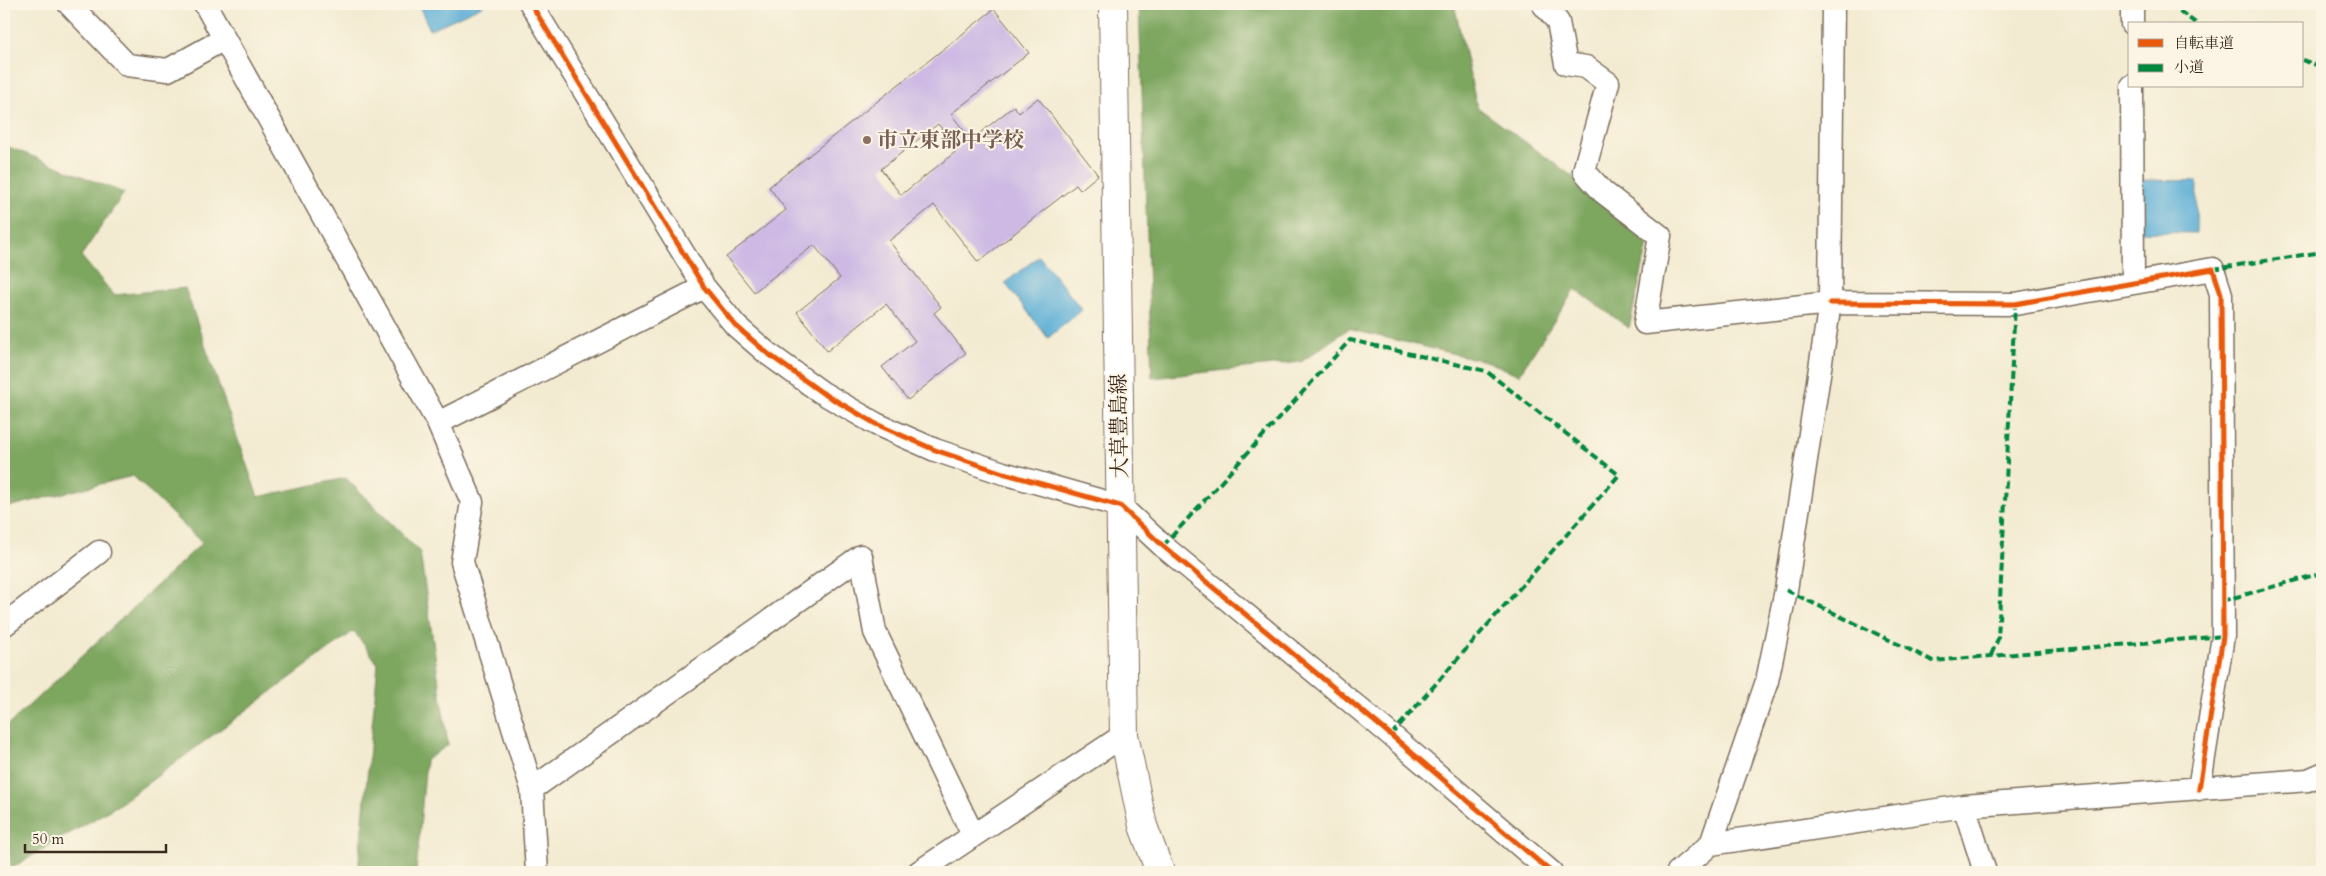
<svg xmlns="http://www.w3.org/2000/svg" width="2326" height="876" font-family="Cardo,'Noto Serif JP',serif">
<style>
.forest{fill:#7da65f;stroke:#5c683e}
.water{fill:#5aadd6;stroke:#4a6c7a}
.building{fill:#cdb9e4;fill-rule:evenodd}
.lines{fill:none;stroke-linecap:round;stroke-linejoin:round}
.minor-casing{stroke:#7b6e5d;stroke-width:25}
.major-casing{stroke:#7b6e5d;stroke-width:30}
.minor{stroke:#fff;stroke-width:22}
.major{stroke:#fff;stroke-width:28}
.quiet{stroke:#00873e;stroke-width:4;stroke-dasharray:8 4;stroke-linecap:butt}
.cycleway-casing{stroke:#fcf5e5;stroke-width:8}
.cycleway{stroke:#e8590c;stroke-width:5}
.education-dot{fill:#8d6e63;stroke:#fcf5e5;stroke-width:2}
.labels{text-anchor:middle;stroke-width:4;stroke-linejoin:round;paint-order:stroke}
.education-label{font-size:21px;font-weight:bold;fill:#785e54;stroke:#fcf5e5;text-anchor:start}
.street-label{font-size:21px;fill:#3b2a1e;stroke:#fcf5e5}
</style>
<rect width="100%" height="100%" fill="#fcf5e5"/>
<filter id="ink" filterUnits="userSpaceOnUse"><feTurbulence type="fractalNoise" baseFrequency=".02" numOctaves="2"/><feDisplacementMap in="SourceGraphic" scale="10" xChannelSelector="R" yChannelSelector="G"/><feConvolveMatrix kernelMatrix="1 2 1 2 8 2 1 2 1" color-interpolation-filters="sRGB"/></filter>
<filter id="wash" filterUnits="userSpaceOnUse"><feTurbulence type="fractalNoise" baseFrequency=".0096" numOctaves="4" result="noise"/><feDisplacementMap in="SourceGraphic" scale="20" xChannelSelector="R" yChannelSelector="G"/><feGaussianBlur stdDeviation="1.12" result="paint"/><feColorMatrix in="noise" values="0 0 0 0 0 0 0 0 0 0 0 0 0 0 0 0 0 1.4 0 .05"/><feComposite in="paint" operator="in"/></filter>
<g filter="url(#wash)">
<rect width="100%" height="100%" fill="#f3ebd1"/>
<!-- forest -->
<path class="forest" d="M1139 4H1454L1477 107 1572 176 1648 244 1629 328 1575 289 1519 375 1489 362 1348 329 1301 362 1152 378Z
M4 145 124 193 81 256 114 295 185 288 258 497 346 478 420 552 448 745 426 760 416 872H358L378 664 354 631 118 805 11 868 4 777V729L202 543 133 476 4 508Z"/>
<!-- water -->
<path class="water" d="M418 4H481L482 6 430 30Z
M2140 180 2197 181 2196 233 2139 232Z
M1039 256 1082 310 1048 338 1005 283Z"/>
<g id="blocks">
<!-- building -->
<path class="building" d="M994 9 1029 53 951 114 971 140 1014 106 1019 113 1038 98 1098 175 1080 190 1076 185 978 262 934 205 889 241 941 307 934 313 966 353 908 400 882 367 915 341 886 304 827 351 797 312 840 278 814 245 754 292 726 257 786 210 769 187ZM938 124 958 150 901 195 881 169Z"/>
</g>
</g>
<g filter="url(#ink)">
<use href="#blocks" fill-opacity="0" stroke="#7b6e5d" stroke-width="1"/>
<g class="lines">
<!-- minor casing -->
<g class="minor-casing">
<path id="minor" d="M69 4 127 65 168 70 224 39
M205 4 438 423 472 502 462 562 532 789 537 872
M531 4 704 287 736 326 767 353 821 392 876 424 935 450 1003 473 1120 506 1163 546 1391 735 1551 872
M1543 4 1558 22 1566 64 1586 67 1608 83 1584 171 1603 192 1660 236 1645 323 1830 303 2015 304 2213 269 2221 294 2223 636 2199 789
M2132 4V24
M2132 86 2133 283
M438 423 704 287
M4 625 99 552
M532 789 861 556 875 632 973 835
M1964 806 1985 872
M1711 844 1964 806 2308 780 2322 774
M919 872 1124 735
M1678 872 1711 844 1767 681 1786 590 1830 303 1833 4"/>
</g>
<!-- major casing -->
<g class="major-casing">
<path id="major" d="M1113 4 1124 735 1143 826 1160 872"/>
</g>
<!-- minor -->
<use href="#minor" class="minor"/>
<!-- major -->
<use href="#major" class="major"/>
<!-- quiet -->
<path class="quiet" d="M2170 4 2197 24
M2302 60 2322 67
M2213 269 2322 252
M1163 546 1350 340 1486 371 1619 475 1391 735
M1786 590 1933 661 2223 636
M2222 601 2322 573
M1991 655 1998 639 2015 304"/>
<!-- cycleway casing -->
<g class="cycleway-casing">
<path id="cycleway" d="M531 4 704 287 736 326 767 353 821 392 876 424 935 450 1003 473 1120 506 1163 546 1391 735 1551 872
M1830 303 2015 304 2213 269 2221 294 2223 636 2199 789"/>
</g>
<!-- cycleway -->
<use href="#cycleway" class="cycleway"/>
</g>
</g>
<!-- markers -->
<circle class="education-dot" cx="867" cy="140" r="5"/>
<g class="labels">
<!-- education labels -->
<g class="education-label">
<text x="877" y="147">市立東部中学校</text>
</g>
<!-- street labels -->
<g class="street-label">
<text transform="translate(1119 426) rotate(-91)" y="7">大草豊島線</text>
</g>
</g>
<!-- margin -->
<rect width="2326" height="876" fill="none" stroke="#fcf5e5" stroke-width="20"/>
<!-- legend -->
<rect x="2128" y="22" width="175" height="65" fill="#fcf5e5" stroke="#afa495"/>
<rect x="2138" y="39" width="25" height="8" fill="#e8590c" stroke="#afa495"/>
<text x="2174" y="48" font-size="15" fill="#3b2a1e">自転車道</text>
<rect x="2138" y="64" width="25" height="8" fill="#00873e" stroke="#afa495"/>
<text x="2174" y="72" font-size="15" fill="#3b2a1e">小道</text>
<!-- scale -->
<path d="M25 844v8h141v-8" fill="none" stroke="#3b2a1e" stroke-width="2.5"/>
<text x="32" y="844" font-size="15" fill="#3b2a1e" stroke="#fcf5e5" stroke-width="4" paint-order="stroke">50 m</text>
</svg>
